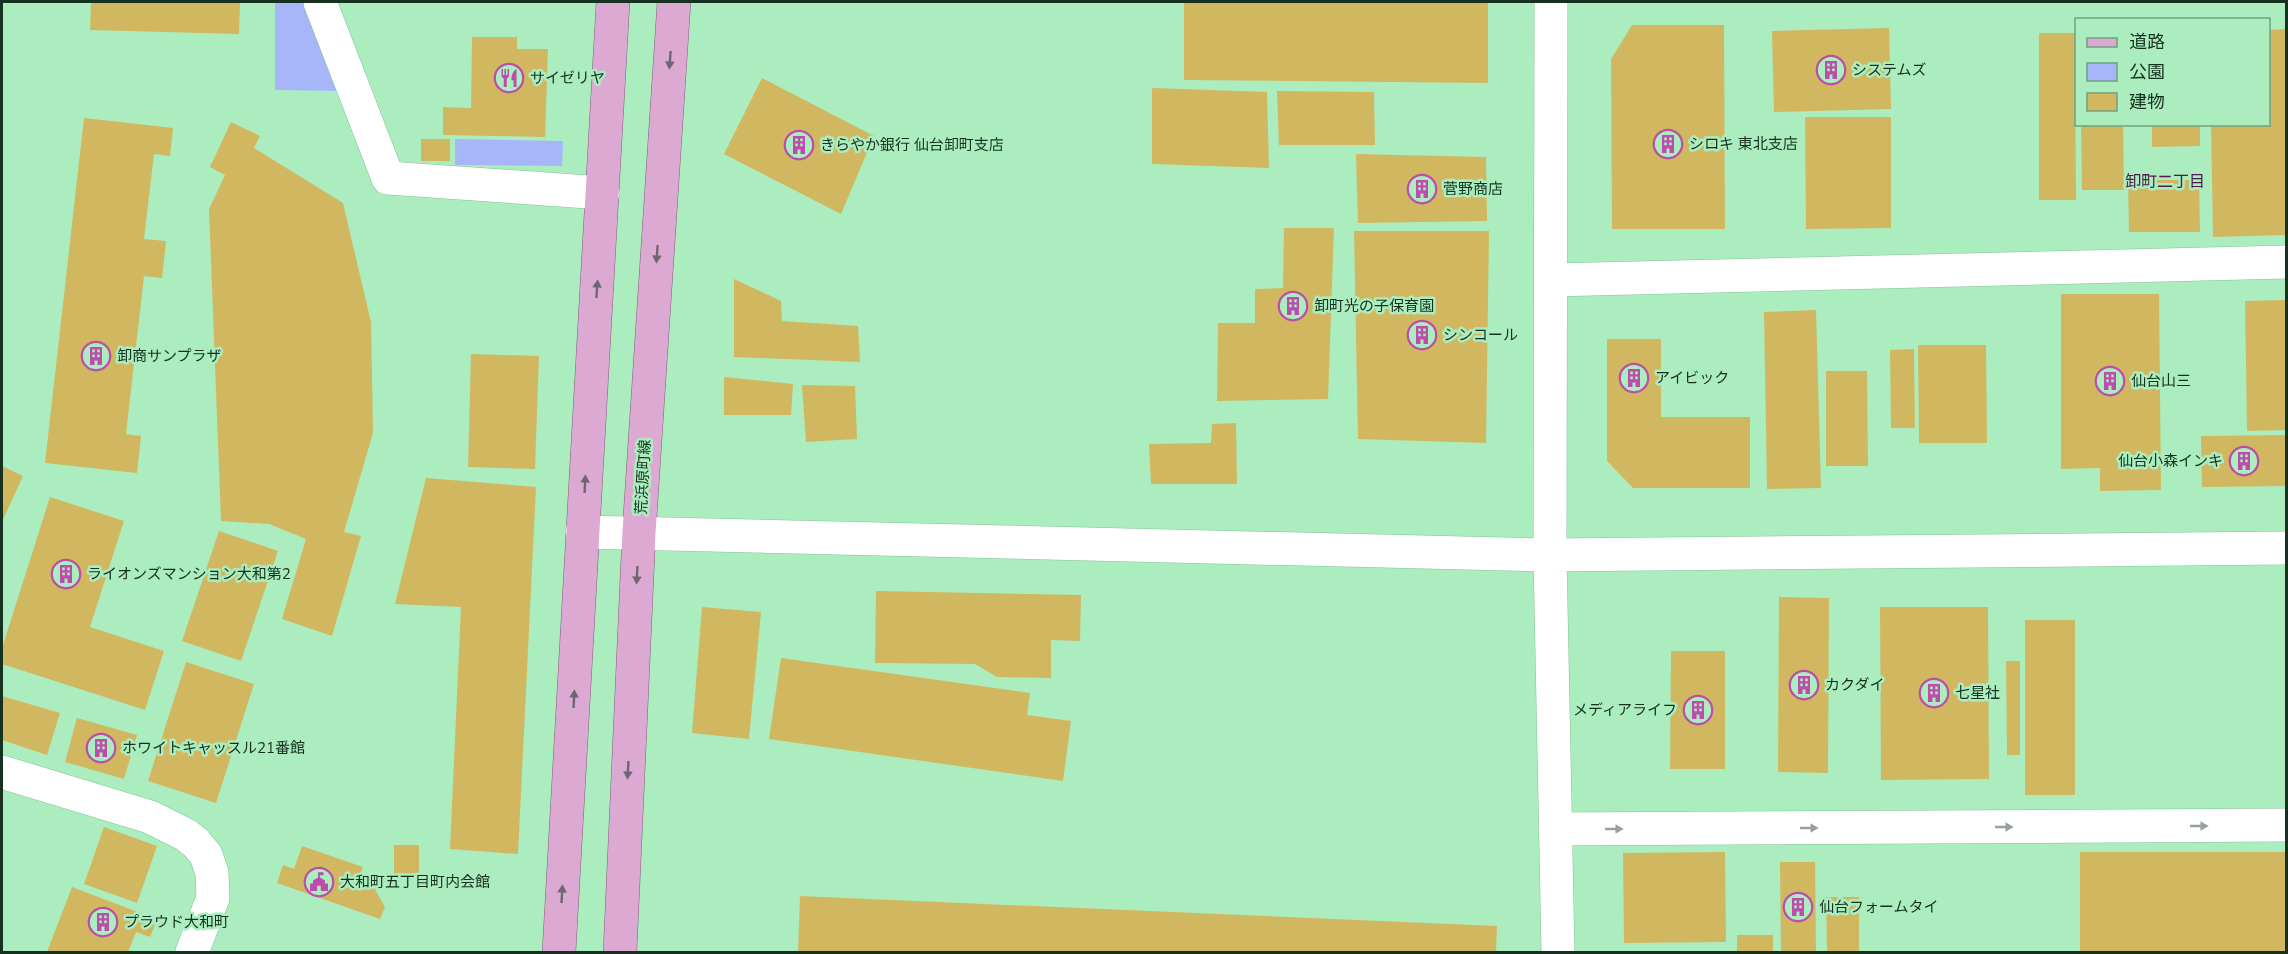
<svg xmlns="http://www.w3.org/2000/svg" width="2288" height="954" font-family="'Nunito Sans','Noto Sans JP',sans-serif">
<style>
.green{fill:#a6b6f9}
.building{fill:#d1b860}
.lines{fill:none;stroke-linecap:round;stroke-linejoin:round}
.minor-casing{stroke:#82c396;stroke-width:34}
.major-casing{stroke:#875a81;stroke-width:34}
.minor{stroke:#fff;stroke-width:33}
.major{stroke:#dca9d3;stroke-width:33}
.oneway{fill:#6f6770}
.oneway2{fill:#96a29a}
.labels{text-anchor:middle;stroke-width:5;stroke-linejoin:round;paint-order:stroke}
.poi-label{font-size:15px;fill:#16311f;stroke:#abedbf;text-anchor:start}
.street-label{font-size:15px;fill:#16311f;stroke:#abedbf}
.neighbourhood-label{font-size:16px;fill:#4f1b48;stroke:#abedbf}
</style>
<rect width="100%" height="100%" fill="#abedbf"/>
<!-- green -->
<path class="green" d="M275 2H306L342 91 275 90Z
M455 139 563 141 562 166 455 165Z"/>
<!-- building -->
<path class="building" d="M91 2H240L239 34 90 30Z
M1184 2H1488V83L1184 80Z
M1632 25H1724L1725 229H1612L1611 59Z
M1889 28 1891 109 1774 112 1772 31Z
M2286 29V235L2213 237 2211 124H2268V30Z
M2039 33H2075L2076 200H2039Z
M472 37H517V49H548L545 137 443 135V107L471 108Z
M762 78 874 136 841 214 724 154Z
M1152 88 1267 92 1269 168 1152 164Z
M1277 91 1374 92 1375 145H1279Z
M1805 117H1891V228L1806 229Z
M84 118 173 128 170 156 154 154 144 239 166 241 162 278 144 276 126 434 141 436 137 473 45 463Z
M231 122 260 136 254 148 343 203 371 322 373 433 344 532 361 536 332 636 282 619 306 539 269 524 221 521 209 209 225 175 210 167Z
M2081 124H2123L2124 190H2082Z
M2152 124H2200V146L2152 147Z
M421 139H450V161H421Z
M1356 154 1486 157 1487 221 1358 223Z
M2128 180H2199L2200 232H2129Z
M1284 228H1334L1328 399 1217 401 1218 323H1255V289L1283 288Z
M1354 231H1489L1486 443 1358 439Z
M734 279 781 301 782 321 858 326 860 362 734 357Z
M2061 294H2159L2161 490 2100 491V468L2061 469Z
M2286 300V430L2247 431 2245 301Z
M1816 310 1821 488 1767 489 1764 312Z
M1607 339H1661V417H1750V488H1633L1607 461Z
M1918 345H1986L1987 443H1919Z
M1914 349 1915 428H1891L1890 350Z
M471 354 539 356 535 469 468 467Z
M1826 371H1867L1868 466H1826Z
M724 377 793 384 791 415H724Z
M802 385 855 386 857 439 806 442Z
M1236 423 1237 484H1151L1149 444 1211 443 1212 424Z
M2286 435V486L2202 487 2201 436Z
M2 466 23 476 2 522Z
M426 478 536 487 518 854 450 849 461 607 395 604Z
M50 497 124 521 90 627 164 651 145 710 2 664V648Z
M219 531 278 551 241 661 182 641Z
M876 591 1081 595 1080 641 1051 640V678L997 677 975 664 875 663Z
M1779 597 1829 598 1828 773 1778 772Z
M702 607 761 612 749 739 692 733Z
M1880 607H1988L1989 779 1881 780Z
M2025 620H2075V795H2025Z
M1671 651H1725V769H1670Z
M781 658 1030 693 1027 715 1071 721 1063 781 769 739Z
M2006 661H2020V755H2007Z
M186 662 254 684 216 803 148 781Z
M2 696 60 713 47 755 2 740Z
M77 718 137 735 124 779 65 762Z
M104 827 157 846 137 903 84 884Z
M394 845H419V877H394Z
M302 846 363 867 358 881 373 886 385 907 380 919 277 883 283 865 294 869Z
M1725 852 1726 942 1624 943 1623 853Z
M2080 852H2286V952H2080Z
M1780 862H1815L1816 952H1781Z
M72 887 143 914 140 919 155 925 150 937 136 932 128 952H47Z
M800 896 1497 926 1496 952H798Z
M1826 897H1859V952H1827Z
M1737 935H1773V952H1737Z"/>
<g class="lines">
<!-- minor casing -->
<g class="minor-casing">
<path id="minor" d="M320 2 388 178 603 193
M1551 2 1550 555 1558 952
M1551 280 2286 262
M582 532 1550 555 2286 548
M2 772 150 817 186 835 196 843 206 855 212 873 213 898 192 952
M1555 829 2286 825"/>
</g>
<!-- major casing -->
<g class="major-casing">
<path id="major" d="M559 952 613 2
M620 952 639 532 674 2"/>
</g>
<!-- minor -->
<use href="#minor" class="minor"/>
<!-- major -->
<use href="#major" class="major"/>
</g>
<!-- one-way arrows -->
<defs><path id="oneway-solid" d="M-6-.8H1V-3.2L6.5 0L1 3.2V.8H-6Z" transform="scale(1.5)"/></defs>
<g class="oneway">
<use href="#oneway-solid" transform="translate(670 60) rotate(94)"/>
<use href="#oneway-solid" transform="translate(657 254) rotate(94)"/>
<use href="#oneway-solid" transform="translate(597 289) rotate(-86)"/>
<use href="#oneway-solid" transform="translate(585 484) rotate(-87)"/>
<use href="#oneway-solid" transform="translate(637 575) rotate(93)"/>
<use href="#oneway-solid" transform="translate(574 699) rotate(-87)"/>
<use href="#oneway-solid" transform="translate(628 770) rotate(93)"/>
<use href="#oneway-solid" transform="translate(562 894) rotate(-87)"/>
</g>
<g class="oneway2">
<use href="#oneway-solid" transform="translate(2199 826)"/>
<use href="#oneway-solid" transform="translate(2004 827)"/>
<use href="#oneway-solid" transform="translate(1809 828)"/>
<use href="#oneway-solid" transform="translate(1614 829)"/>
</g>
<!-- icons -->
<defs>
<g id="building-ring" transform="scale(1.5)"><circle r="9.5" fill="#abedbf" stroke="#bc4dab" stroke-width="1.5"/><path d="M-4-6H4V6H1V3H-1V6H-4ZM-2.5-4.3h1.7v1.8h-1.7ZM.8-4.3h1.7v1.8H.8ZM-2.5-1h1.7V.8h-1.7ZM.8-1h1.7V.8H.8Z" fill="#bc4dab"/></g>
<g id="restaurant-ring" transform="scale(1.5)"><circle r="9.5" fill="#abedbf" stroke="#bc4dab" stroke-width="1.5"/><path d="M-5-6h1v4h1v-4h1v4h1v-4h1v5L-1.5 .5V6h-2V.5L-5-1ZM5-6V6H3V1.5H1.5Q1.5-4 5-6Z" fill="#bc4dab"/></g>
<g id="civic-ring" transform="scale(1.5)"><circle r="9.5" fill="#abedbf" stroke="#bc4dab" stroke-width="1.5"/><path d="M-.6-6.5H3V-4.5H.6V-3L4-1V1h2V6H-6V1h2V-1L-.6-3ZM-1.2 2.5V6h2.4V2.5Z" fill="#bc4dab"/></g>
</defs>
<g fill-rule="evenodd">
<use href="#building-ring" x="1831" y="70"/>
<use href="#restaurant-ring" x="509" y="78"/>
<use href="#building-ring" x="1668" y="144"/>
<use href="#building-ring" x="799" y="145"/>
<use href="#building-ring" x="1422" y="189"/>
<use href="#building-ring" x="1293" y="306"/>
<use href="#building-ring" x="1422" y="335"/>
<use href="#building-ring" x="96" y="356"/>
<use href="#building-ring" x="1634" y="378"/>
<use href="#building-ring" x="2110" y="381"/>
<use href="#building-ring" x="2244" y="461"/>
<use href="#building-ring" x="66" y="574"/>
<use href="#building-ring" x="1804" y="685"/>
<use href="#building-ring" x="1934" y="693"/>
<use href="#building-ring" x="1698" y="710"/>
<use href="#building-ring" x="101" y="748"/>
<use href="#civic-ring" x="319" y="882"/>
<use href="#building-ring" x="1798" y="907"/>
<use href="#building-ring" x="103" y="922"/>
</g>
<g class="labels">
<!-- poi labels -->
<g class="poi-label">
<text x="1852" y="75">システムズ</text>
<text x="530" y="83">サイゼリヤ</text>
<text x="1689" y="149">シロキ 東北支店</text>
<text x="820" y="150">きらやか銀行 仙台卸町支店</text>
<text x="1443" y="194">菅野商店</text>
<text x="1314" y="311">卸町光の子保育園</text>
<text x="1443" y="340">シンコール</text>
<text x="117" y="361">卸商サンプラザ</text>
<text x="1655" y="383">アイビック</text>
<text x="2131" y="386">仙台山三</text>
<text x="2223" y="466" text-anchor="end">仙台小森インキ</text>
<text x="87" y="579">ライオンズマンション大和第2</text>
<text x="1825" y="690">カクダイ</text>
<text x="1955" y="698">七星社</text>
<text x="1677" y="715" text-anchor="end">メディアライフ</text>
<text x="122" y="753">ホワイトキャッスル21番館</text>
<text x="340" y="887">大和町五丁目町内会館</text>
<text x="1819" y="912">仙台フォームタイ</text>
<text x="124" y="927">プラウド大和町</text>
</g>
<!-- street labels -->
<g class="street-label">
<text transform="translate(643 477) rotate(-87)" y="5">荒浜原町線</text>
</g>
<!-- neighbourhood labels -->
<g class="neighbourhood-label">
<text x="2165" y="187">卸町二丁目</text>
</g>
</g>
<!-- border -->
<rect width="2288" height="954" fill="none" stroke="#16311f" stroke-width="6"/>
<!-- legend -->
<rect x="2075" y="18" width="195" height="108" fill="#abedbf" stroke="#6fa27f" stroke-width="1.5"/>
<rect x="2087" y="38" width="30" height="9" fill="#dca9d3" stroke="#6fa27f" stroke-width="1.5"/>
<text x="2129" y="48" font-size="18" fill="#16311f">道路</text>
<rect x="2087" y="63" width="30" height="18" fill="#a6b6f9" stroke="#6fa27f" stroke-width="1.5"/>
<text x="2129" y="78" font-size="18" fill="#16311f">公園</text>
<rect x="2087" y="93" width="30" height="18" fill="#d1b860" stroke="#6fa27f" stroke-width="1.5"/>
<text x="2129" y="108" font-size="18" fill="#16311f">建物</text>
</svg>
